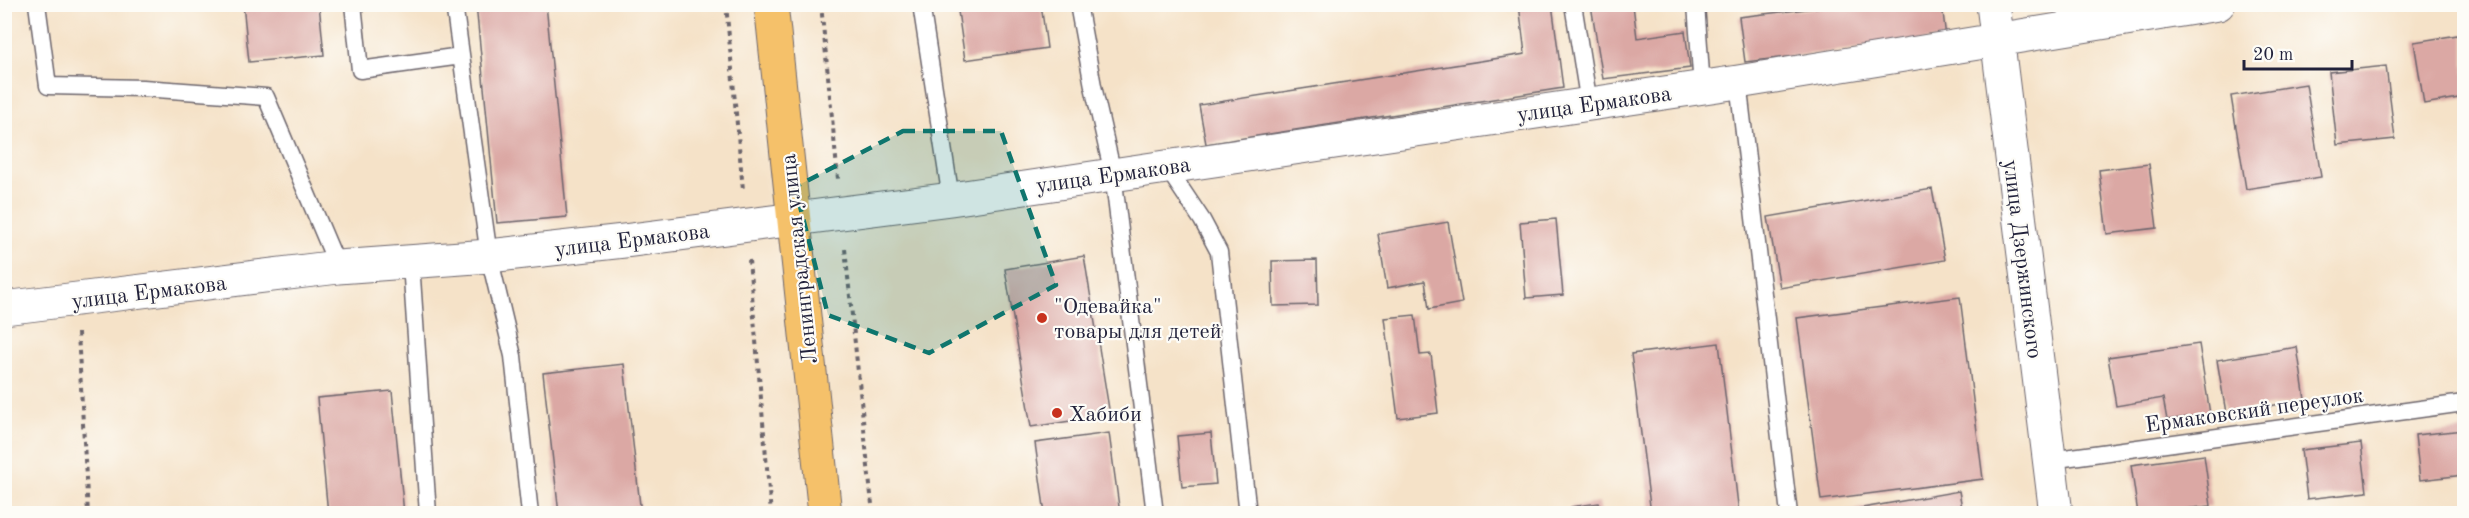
<svg xmlns="http://www.w3.org/2000/svg" width="2469" height="518" font-family="'Old Standard TT',serif">
<style>
.building{fill:#dba8a4}
.lines{fill:none;stroke-linecap:round;stroke-linejoin:round}
.lane-casing{stroke:#6c656c;stroke-width:19}
.street-casing{stroke:#6c656c;stroke-width:35}
.highway-casing{stroke:#6c656c;stroke-width:35}
.path{stroke:#6c656c;stroke-width:4;stroke-dasharray:4.5 4.5;stroke-linecap:butt}
.lane{stroke:#fff;stroke-width:16}
.street{stroke:#fff;stroke-width:33}
.highway{stroke:#f5c16b;stroke-width:33}
.marked{fill:#0f766e;fill-opacity:0.2;stroke:#0f766e;stroke-width:4.5;stroke-dasharray:12 8;stroke-linejoin:round}
.poi-dot{fill:#c8321e;stroke:#fdfcf7;stroke-width:2}
.labels{text-anchor:middle;stroke-width:4.5;stroke-linejoin:round;paint-order:stroke}
.street-label{font-size:22px;fill:#22223b;stroke:#fdfcf7}
.poi-label{font-size:22px;fill:#22223b;stroke:#fdfcf7;text-anchor:start}
</style>
<rect width="100%" height="100%" fill="#fdfcf7"/>
<filter id="ink" filterUnits="userSpaceOnUse"><feTurbulence type="fractalNoise" baseFrequency=".0167" numOctaves="2"/><feDisplacementMap in="SourceGraphic" scale="12" xChannelSelector="R" yChannelSelector="G"/><feConvolveMatrix kernelMatrix="1 2 1 2 8 2 1 2 1" color-interpolation-filters="sRGB"/></filter>
<filter id="wash" filterUnits="userSpaceOnUse"><feTurbulence type="fractalNoise" baseFrequency=".008" numOctaves="4" result="noise"/><feDisplacementMap in="SourceGraphic" scale="24" xChannelSelector="R" yChannelSelector="G"/><feGaussianBlur stdDeviation="1.35" result="paint"/><feColorMatrix in="noise" values="0 0 0 0 0 0 0 0 0 0 0 0 0 0 0 0 0 1.4 0 .05"/><feComposite in="paint" operator="in"/></filter>
<g filter="url(#wash)">
<rect width="100%" height="100%" fill="#f5e2c8"/>
<g id="blocks">
<!-- building -->
<path class="building" d="M243 4H319L324 55 249 62Z
M476 4H546L567 217 497 223Z
M957 4H1041L1047 48 965 60Z
M1519 4H1552L1563 88 1206 144 1199 105 1525 54Z
M1849 4H1942L1946 38 1745 62 1739 17Z
M1591 5H1633L1637 38 1685 31 1690 68 1603 79Z
M2464 34V97L2424 104 2414 42Z
M2386 66 2395 139 2337 145 2329 72Z
M2306 84 2321 177 2246 189 2231 96Z
M2149 164 2157 228 2107 234 2099 170Z
M1932 189 1945 260 1780 288 1768 217Z
M1556 219 1563 295 1526 298 1520 222Z
M1448 222 1462 303 1429 309 1425 281 1387 288 1378 234Z
M1084 256 1110 415 1031 427 1005 269Z
M1317 260 1318 305 1273 306 1272 261Z
M1960 297 1983 479 1821 500 1797 318Z
M1415 315 1420 355 1431 354 1438 413 1398 418 1385 318Z
M1719 343 1739 514H1651L1631 354Z
M2199 344 2210 414 2167 420 2163 398 2116 406 2108 357Z
M2297 347 2305 400 2226 413 2217 360Z
M624 364 641 514H559L543 373Z
M392 391 404 514H328L317 398Z
M2464 430V475L2420 480 2415 435Z
M1109 433 1120 514H1045L1035 443Z
M1211 433 1216 484 1182 487 1177 436Z
M2361 443 2367 492 2307 499 2301 450Z
M2204 455 2211 506 2138 514 2131 465Z
M1959 491 1963 514H1840V512Z
M1599 503 1601 514H1572L1571 507Z"/>
</g>
</g>
<g filter="url(#ink)">
<use href="#blocks" fill-opacity="0" stroke="#6c656c" stroke-width="1.5"/>
<g class="lines">
<!-- lane casing -->
<g class="lane-casing">
<path id="lane" d="M37 4 48 86 143 88 266 97 338 267
M353 4 360 70 461 56
M454 4 489 256 513 356 530 514
M921 4 951 199
M1078 4 1093 86 1113 174 1155 514
M1573 4 1589 104
M1696 4 1702 88
M1738 82 1789 514
M1166 166 1202 220 1219 252 1248 514
M411 263 428 514
M2050 460 2464 403"/>
</g>
<!-- street casing -->
<g class="street-casing">
<path id="street" d="M1993 4 2056 514
M4 308 338 267 489 256 624 241 951 199 1738 82 2218 4"/>
</g>
<!-- highway casing -->
<g class="highway-casing">
<path id="highway" d="M771 4 825 514"/>
</g>
<!-- path -->
<path class="path" d="M726 4 743 190
M821 4 838 179
M805 9 821 8
M845 249 873 514
M749 260 771 514
M78 333 88 514"/>
<!-- lane -->
<use href="#lane" class="lane"/>
<!-- street -->
<use href="#street" class="street"/>
<!-- highway -->
<use href="#highway" class="highway"/>
</g>
</g>
<!-- marked area -->
<path class="marked" d="M903 131H1001L1056 285 929 353 828 315 795 187Z"/>
<!-- markers -->
<g class="poi-dot">
<circle cx="1042" cy="318" r="6"/>
<circle cx="1057" cy="413" r="6"/>
</g>
<g class="labels">
<!-- street labels -->
<g class="street-label">
<text transform="translate(1594 103) rotate(-8)" y="8">улица Ермакова</text>
<text transform="translate(1113 174) rotate(-8)" y="8">улица Ермакова</text>
<text transform="translate(632 239) rotate(-7)" y="8">улица Ермакова</text>
<text transform="translate(798 259) rotate(-96)" y="8">Ленинградская улица</text>
<text transform="translate(2024 259) rotate(83)" y="8">улица Дзержинского</text>
<text transform="translate(149 291) rotate(-7)" y="8">улица Ермакова</text>
<text transform="translate(2254 409) rotate(-8)" y="8">Ермаковский переулок</text>
</g>
<!-- poi labels -->
<g class="poi-label">
<text x="1054" y="313">"Одевайка"<tspan x="1054" dy="25">товары для детей</tspan></text>
<text x="1069" y="421">Хабиби</text>
</g>
</g>
<!-- margin -->
<rect width="2469" height="518" fill="none" stroke="#fdfcf7" stroke-width="24"/>
<!-- scale -->
<path d="M2244 60v9h108v-9" fill="none" stroke="#22223b" stroke-width="3"/>
<text x="2253" y="60" font-size="18" fill="#22223b" stroke="#fdfcf7" stroke-width="4.5" paint-order="stroke">20 m</text>
</svg>
